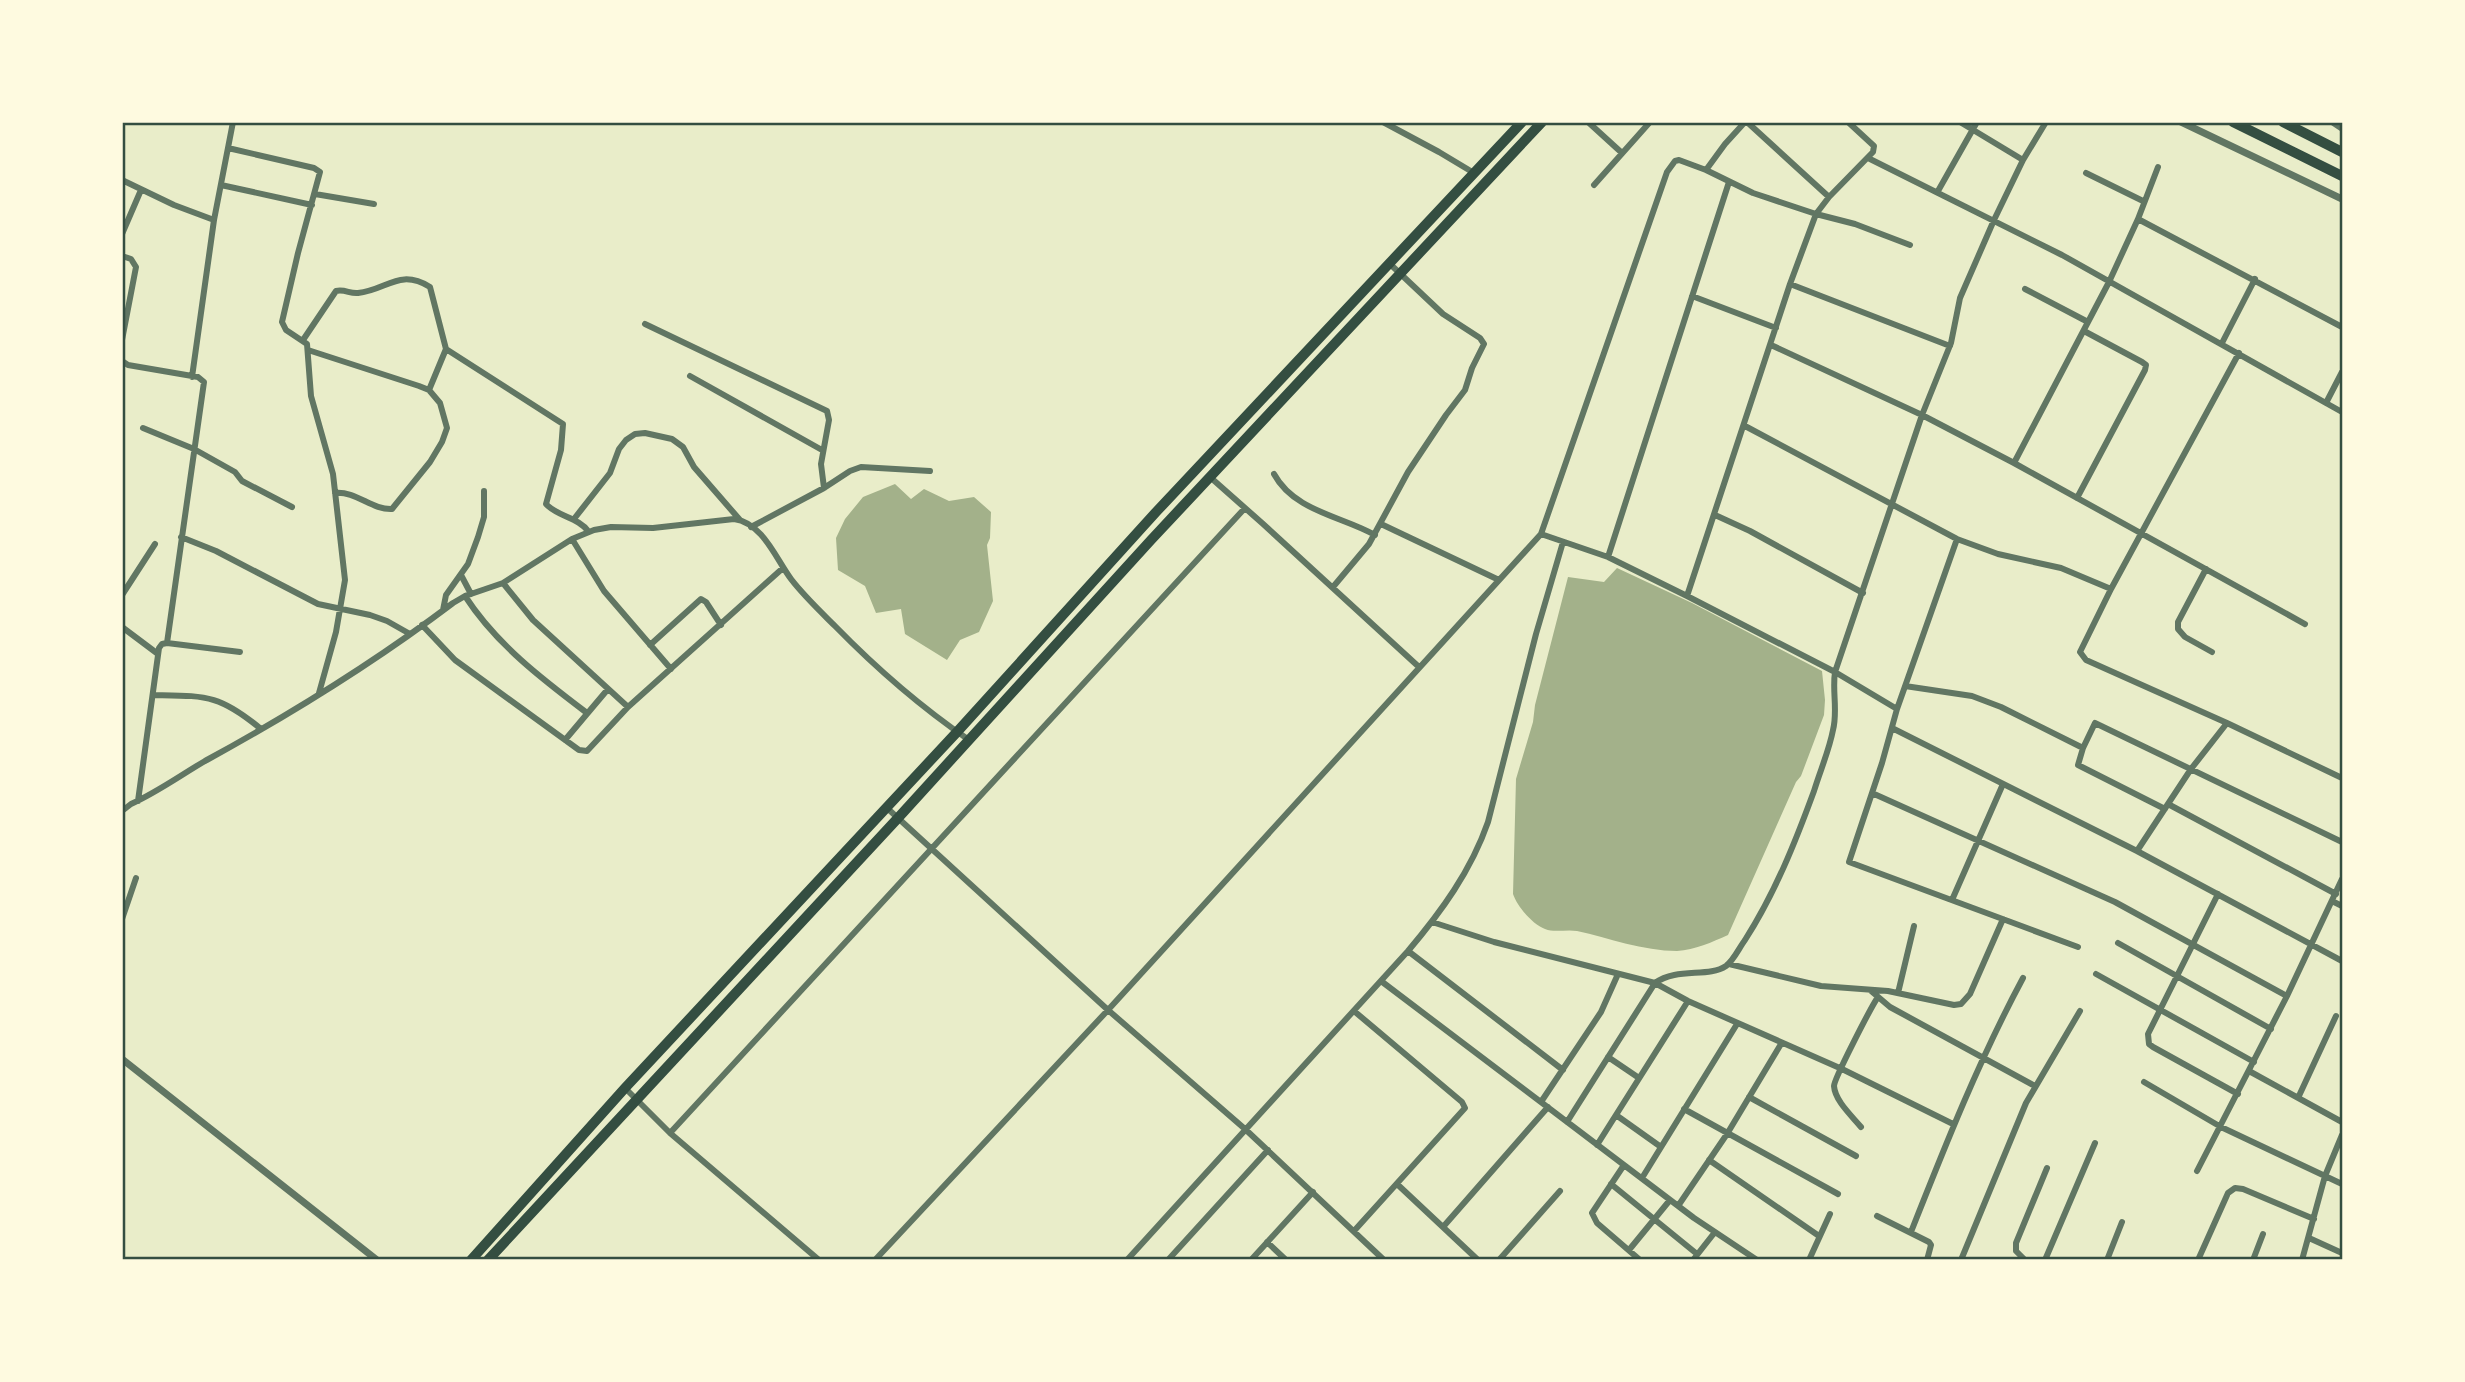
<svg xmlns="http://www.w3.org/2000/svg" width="2465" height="1382" font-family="Literata,serif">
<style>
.water{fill:#a3b18a}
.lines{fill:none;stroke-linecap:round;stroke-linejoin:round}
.minor{stroke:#617663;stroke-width:6}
.tertiary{stroke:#617663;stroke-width:7}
.primary{stroke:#344e41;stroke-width:10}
.trunk{stroke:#344e41;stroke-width:10}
.neatline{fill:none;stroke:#344e41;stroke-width:2.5}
</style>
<rect width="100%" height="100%" fill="#e9edc9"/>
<!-- water -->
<path class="water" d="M895 484 911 499 924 489 949 501 974 497 991 512 990 538 987 545 993 601 979 632 960 640 947 660 905 634 901 609 876 613 865 586 838 570 836 538 845 519 863 497Z
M1617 568 1692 603 1822 671 1825 700 1824 715 1801 776 1796 782 1728 935C1712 942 1695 950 1677 951 1643 951 1609 938 1577 931 1566 929 1555 933 1545 929 1532 924 1517 906 1513 894L1516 779 1533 722 1535 705 1568 577 1604 582Z"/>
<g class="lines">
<!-- minor -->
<path class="minor" d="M1383 122 1439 152 1474 173
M1588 122 1622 153
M1747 122 1829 197
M1960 122 2023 160
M228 148 314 168 320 172 298 253 282 322 286 330 307 344 311 396 333 474 345 580 336 632 319 693
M1868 158 2062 255 2342 412
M1706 170 1725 144 1745 122
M2086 173 2143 201
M122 180 174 205 214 220
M221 185 312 205
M1594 185 1650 122
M1938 191 1977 122
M315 194 374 204
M2138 219 2342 327
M122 234 141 190
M122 256 131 259 136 267 122 340
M1790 284 1950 346
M2025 289 2088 322
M1692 296 1776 328
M645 324 827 411 829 420 821 464 824 488
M303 340 336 291C345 289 350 294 358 293 387 290 399 268 430 287L446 349 429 390
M2222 343 2255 279
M1771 345 1922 415 2014 463 2305 624
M446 349 563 424 561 450 546 504C558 517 578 517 589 532
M308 350 419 386 429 390 440 403 447 428 442 442 430 462 392 509C372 510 356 491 335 493
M2239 353 2111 589 2080 652 2086 660 2227 723 2191 769 2137 851 2342 961
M122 361 128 365 198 377 204 382 167 643
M690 376 822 450
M192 377 214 220 233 122
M2326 403 2342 372
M1745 426 1957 539 1998 554 2061 568 2111 589
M143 428 194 449 235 472 242 481 292 507
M2014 463 2109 282 2138 219 2158 167
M1274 474C1294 511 1341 516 1375 535
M1210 477 1262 523 1419 667
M2077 498 2145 370 2146 365 2142 362 2084 331
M1715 515 1750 531 1863 593
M574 519 610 473 619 449 626 440 635 434 645 433 672 439 683 447 694 467 740 520
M1381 524 1499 580
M751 527 824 488 850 471 861 467 930 471
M1541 534 1608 557 1687 596 1835 672 1897 709
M181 537 216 551 318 604 370 615 387 621 410 634
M572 539 604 591 671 669
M1957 539 1897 709 1882 763 1849 862 2078 947
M1608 557 1729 182
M2206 569 2178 622V629L2185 637 2212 652
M461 575 471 594
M503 583 533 620 628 707
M1333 587 1369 544 1408 472 1446 415 1465 390 1472 368 1484 344 1480 338 1443 314 1390 264
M122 595 155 544
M465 596C496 644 542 679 587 713
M1687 596 1790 284 1816 214 1829 197 1873 152 1874 146 1848 122
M443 610 446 595 468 564 478 537 484 517V491
M422 625 455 660 579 750 587 751 628 707 783 568
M122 627 158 654
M650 645 701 599 706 602 721 625
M1905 686 1972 696 2001 707 2083 748 2095 723 2342 842
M153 695C206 696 219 694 261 729
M2227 723 2342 778
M1892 728 2137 851
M565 740 608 689
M2083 748 2078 765 2165 809
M1872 793 2115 902 2287 996
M138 801 159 648 162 644 167 643 240 652
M2168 804 2336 894
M887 808 1108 1010 1245 1129 1384 1260
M122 811 131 804C156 793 181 775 205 761 291 714 375 662 453 603L465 596 503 583 572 539 594 530 611 527 653 528 734 519C763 523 776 559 791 579 804 596 820 611 835 626 876 668 921 707 969 740
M2218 894 2148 1034 2149 1044 2153 1047 2238 1094
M1952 900 2003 784
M2332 901 2342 906
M122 919 136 878
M1432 922 1494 942 1655 983 1688 1001 1842 1069 1953 1124
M2118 943 2271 1029
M1408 951 1563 1070
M1729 964 1821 986 1888 991 1954 1005 1961 1004 1970 994 2003 919
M2096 974 2254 1062
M1381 981 1694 1218 1757 1260
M1870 990 1890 1007 2035 1086
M1898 993 1914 926
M1608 1057 1639 1078
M2249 1071 2342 1122
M2144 1082 2221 1127 2342 1184
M625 1088 670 1133 819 1260
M1749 1097 1856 1156
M2298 1098 2336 1016
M1541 1102 1601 1012 1618 974
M1684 1109 1838 1194
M1616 1115 1661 1147
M1567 1122 1655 983C1677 967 1708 978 1726 966 1734 960 1739 948 1745 940 1775 893 1795 843 1814 791 1820 771 1829 751 1833 730 1838 711 1832 691 1835 672L1922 415 1951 343 1960 298 1994 220 2023 160 2046 122
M1861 1127C1852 1116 1835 1101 1834 1086 1834 1079 1871 1007 1878 997
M670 1133 1245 508
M1597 1145 1688 1001
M1709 1160 1819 1236
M1624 1165 1592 1213 1597 1223 1640 1260
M2197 1171 2287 996 2342 879
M1642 1178 1737 1024
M1397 1184 1478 1260
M1611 1184 1697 1254
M1678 1206 1727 1134 1781 1044
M1877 1216 1929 1242 1931 1245 1927 1260
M1443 1227 1548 1107
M1354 1231 1465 1108 1462 1102 1354 1011
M1911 1232C1945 1146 1979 1060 2023 978
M2309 1238 2342 1253
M1267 1242 1286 1260
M1629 1250 1670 1200
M875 1260 1108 1010 1541 534 1667 172 1675 161 1679 160 1706 170 1753 193 1816 214 1855 224 1910 245
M1127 1260 1408 951C1441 912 1471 871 1488 822L1536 634 1563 542
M1168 1260 1268 1150
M1251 1260 1313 1192
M1499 1260 1560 1191
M1693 1260 1715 1232
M1809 1260 1830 1214
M1961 1260 2026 1103 2080 1011
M2025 1260 2016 1251V1243L2047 1168
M2045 1260 2095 1143
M2107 1260 2122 1222
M2198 1260 2228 1193 2235 1188 2243 1189 2314 1219
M2253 1260 2263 1234
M2302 1260 2325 1176 2342 1135"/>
<!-- tertiary -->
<path class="tertiary" d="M2181 122 2342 199
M2333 122 2342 128
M122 1059 377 1260"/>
<!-- primary -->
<path class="primary" d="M471 1260 625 1088 957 732 1157 511 1522 122
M488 1260 898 818 1151 540 1542 122"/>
<!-- trunk -->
<path class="trunk" d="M2233 122 2342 176
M2283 122 2342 152"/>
</g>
<!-- border -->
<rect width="2465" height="1382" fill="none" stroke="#fefae0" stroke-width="248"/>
<rect x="124" y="124" width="2217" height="1134" class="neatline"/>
</svg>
